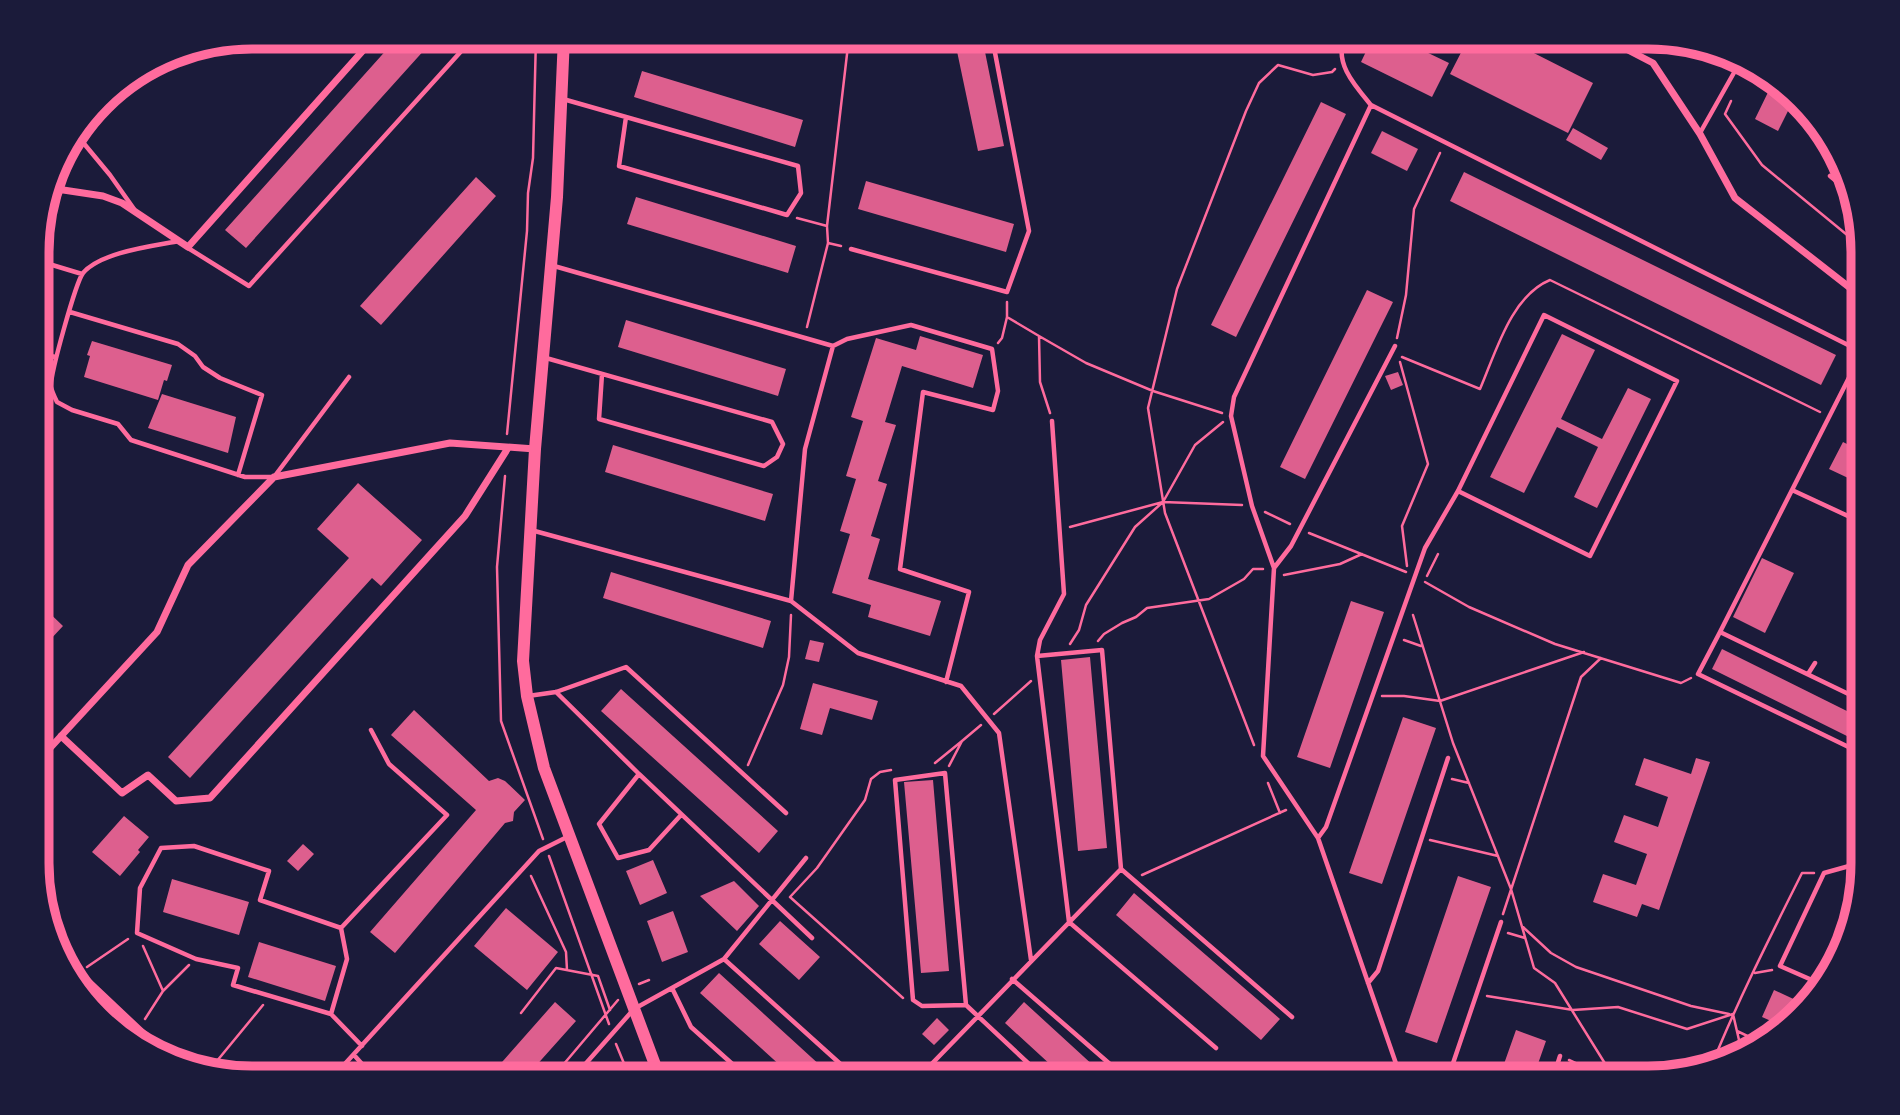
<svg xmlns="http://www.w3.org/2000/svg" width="1900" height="1115" font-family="Montserrat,sans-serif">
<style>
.building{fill:#dd5f8e}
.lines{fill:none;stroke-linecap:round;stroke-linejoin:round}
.path{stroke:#ff6b9d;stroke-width:2.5}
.service{stroke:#ff6b9d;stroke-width:4.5}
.minor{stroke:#ff6b9d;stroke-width:7}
.secondary{stroke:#ff6b9d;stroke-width:12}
.rim{fill:none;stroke:#ff6b9d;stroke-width:9}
</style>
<rect width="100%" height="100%" fill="#1b1b3a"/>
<!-- building -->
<path class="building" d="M398 37H436L246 248 225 230Z
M954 37H982L1004 146 978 151Z
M1373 37H1395L1449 63 1432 97 1361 62Z
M1469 37H1502L1593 83 1568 133 1450 74Z
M642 71 803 120 795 147 634 97Z
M1773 82 1793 101 1778 131 1755 119Z
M1321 102 1346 114 1236 337 1211 325Z
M1573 128 1608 148 1601 160 1566 140Z
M1382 131 1418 149 1407 171 1371 153Z
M1464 172 1836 355 1821 385 1450 201Z
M476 177 496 196 381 325 360 306Z
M866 181 1014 224 1006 252 858 209Z
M636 197 796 246 788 273 627 224Z
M1367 290 1393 302 1305 479 1280 467Z
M626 320 786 369 778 396 618 347Z
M1562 334 1595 350 1561 419 1602 439 1628 388 1651 399 1597 508 1574 497 1598 447 1557 427 1524 493 1490 477Z
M920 336 983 355 973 388 902 366 885 422 896 425 878 481 887 484 871 536 880 539 868 579 941 601 930 636 868 617 871 605 832 593 850 534 840 531 856 479 846 476 863 421 851 417 876 338 916 350Z
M92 341 172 365 167 381 164 380 158 400 84 377 90 356 87 355Z
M1398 372 1403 385 1391 390 1385 376Z
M162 394 236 417 228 453 148 428Z
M1843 442 1863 452V485L1829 469Z
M613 445 773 494 765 521 605 472Z
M358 483 422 540 381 586 372 578 190 778 168 757 349 558 317 529Z
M1762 558 1794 573 1765 633 1733 617Z
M611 572 771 621 763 648 603 598Z
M1351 601 1384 612 1330 768 1297 757Z
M39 603 63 626 49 641 39 632Z
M810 640 824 643 819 662 805 659Z
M1722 649 1863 719V744L1712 669Z
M1090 657 1107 848 1078 851 1061 660Z
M813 683 878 701 872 720 830 708 822 735 800 729Z
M621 689 778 831 759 853 601 711Z
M414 710 489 781 498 778 505 781 525 800 514 812 513 821 505 823 395 953 370 932 476 810 391 735Z
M1403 717 1436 728 1382 884 1349 873Z
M1644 758 1691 774 1696 758 1710 762 1659 910 1642 904 1637 917 1593 902 1603 874 1636 885 1647 854 1614 842 1624 815 1658 827 1668 797 1635 785Z
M933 780 949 971 921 973 904 782Z
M124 816 149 837 138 850 140 852 120 876 92 852Z
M303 844 314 854 298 871 287 861Z
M653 860 667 893 640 905 626 871Z
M1458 876 1491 887 1437 1043 1405 1032Z
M172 879 249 902 239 935 163 912Z
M734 881 759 906 737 931 700 896Z
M1134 893 1280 1019 1261 1040 1116 915Z
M506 908 558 952 527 990 474 946Z
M673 911 688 952 662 962 647 921Z
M780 921 820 957 799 980 759 944Z
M259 942 336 966 325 1001 248 977Z
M719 973 834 1078H794L700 993Z
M1774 990 1802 1003 1780 1025 1762 1017Z
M555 1002 576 1021 525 1078H488Z
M1024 1002 1107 1078H1065L1005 1023Z
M937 1018 949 1030 934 1045 922 1034Z
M1516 1030 1546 1041 1533 1078H1499Z"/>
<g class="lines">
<!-- path -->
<path class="path" d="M1731 101 1725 114 1762 165 1863 248
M797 218 827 226
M828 243 841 246
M1007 302V317L1039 336 1040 382 1050 413
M807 327 828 243 827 226 849 37
M1039 336 1086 363 1153 391 1222 413
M1397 338 1406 295 1414 209 1440 153
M998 343 1002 338 1007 317
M1402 357 1480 389C1496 352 1511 296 1550 280L1820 412
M1400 362 1428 464 1402 526 1407 566
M39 412 49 413 51 410
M507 434 527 231 528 193 533 158 536 37
M39 462 49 478
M505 476 497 567 501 721 543 839
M1265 512 1290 524
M1070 527 1163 502 1242 505
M1309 533 1406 572
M1284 575 1340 564 1362 554
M1427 576 1438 554
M1425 582 1469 607 1555 644 1681 683 1691 678
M1413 615 1453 743 1511 889 1534 968 1555 983 1614 1078
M1404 640 1421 646
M1098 641 1104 634 1122 623 1136 617 1147 608 1209 599 1244 579 1253 569H1263
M1070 644 1079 630 1086 605 1135 527 1163 502 1195 445 1223 422
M1382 696H1404L1440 701 1584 652
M994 714 1031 681
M1254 745 1165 513 1148 408 1177 289 1246 111 1259 83 1278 65 1313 75 1332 72 1335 69
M935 763 962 741
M748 765 783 685 789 657 791 615
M949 766 962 741 981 725
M891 770 880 772 871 779 865 800 817 868 790 897 903 998
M1452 779 1469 783
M1268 783 1280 813
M1430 840 1498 856
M549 856 609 1024
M1142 875 1286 810
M531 876 566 952 567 970
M1503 914 1581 677 1601 658
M1523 927 1551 953 1576 967 1691 1006 1729 1014
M1508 933 1525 938
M143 946 163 991
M87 967 128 939
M1755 973 1772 970
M639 984 649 980
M1487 996 1573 1010 1618 1007 1687 1029 1733 1014
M521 1013 556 968 598 976 610 1010
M1733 1014 1742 1053
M145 1019 163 991 189 965
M1737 1031 1762 1043
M616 1044 630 1078
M1569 1060 1607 1078
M1713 1062C1739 998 1771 935 1802 873H1814
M212 1067 263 1005
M552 1078 618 1000"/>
<!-- service -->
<path class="service" d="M1321 37 1340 46
M1345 37C1333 62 1355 86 1371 105L1862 352
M563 99 798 166 801 193 787 215 619 166 626 117
M1371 105 1234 397 1231 416 1252 506 1274 568 1263 756 1318 838 1401 1078
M1700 133 1740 62
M76 134 110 175 134 209
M1830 176 1847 190
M179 241C153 246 101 252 83 273 76 282 50 374 51 387 52 392 55 398 57 402L72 410 118 424 131 440 245 477H274L349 377
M188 248 249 286 474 37
M851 249 1007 292 1029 231 992 37
M39 261 82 274
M554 266 833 346 805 449 791 601 858 653 961 686 999 733 1031 960
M70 312 178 344 195 356 203 367 220 378 262 395 238 475
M833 346 847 339 911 325 992 349 998 391 993 410 923 392 900 569 969 592 946 682
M1862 352 1792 490 1863 523
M39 353 55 357
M546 358 772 422 783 444 777 457 764 466 599 419 602 374
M1052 421 1064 594 1040 640 1037 656 1069 922 1216 1048
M1792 490 1720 632 1863 701
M531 530 791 601
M1274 568 1291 546 1395 346
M1720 632 1698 674 1863 754
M1808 674 1815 663
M556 692 639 774
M528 696 556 692 626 667 786 813
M681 815 649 850 618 858 599 824 639 774 812 938
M1318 838 1326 827 1425 548 1458 491 1544 315 1677 381 1590 556 1458 491
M1121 869 1292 1017
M341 928 260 900 269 871 194 846 161 848 140 888 137 933 196 959 238 968 233 985 331 1014 362 1046
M341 928 447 815 389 764 371 730
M63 956 169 1056
M724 959 856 1078
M1012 979 1126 1078
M1368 983 1378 971 1448 758
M1821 984 1780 966 1824 873 1860 863 1863 856
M672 988 691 1027 748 1078
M966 1005 945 773 895 780 913 1000 922 1006 966 1005 1044 1078
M331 1014 347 959 341 928
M354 1055 362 1064
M927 1068 939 1078
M332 1078 539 851 567 837
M573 1078 634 1009 724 959 806 858
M918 1078 1121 869 1102 650 1037 656
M1448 1078 1501 922
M1553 1078 1560 1056"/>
<!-- minor -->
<path class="minor" d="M1603 37 1653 63 1700 134 1735 198 1863 298
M50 188 103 196 122 203 188 247 375 37
M61 736 122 793 148 775 176 801 210 798 465 516 508 448
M39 760 157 632 188 565 274 477 450 443 535 449"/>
<!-- secondary -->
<path class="secondary" d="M564 37 557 197 535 449 523 661 527 696 544 768 660 1078"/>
</g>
<!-- crop -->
<path d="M0 0H1900V1115H0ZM252 49H1648A203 203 0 0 1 1851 252V863A203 203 0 0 1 1648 1066H252A203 203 0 0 1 49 863V252A203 203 0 0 1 252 49Z" fill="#1b1b3a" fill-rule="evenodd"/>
<path class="rim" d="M252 49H1648A203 203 0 0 1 1851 252V863A203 203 0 0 1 1648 1066H252A203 203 0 0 1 49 863V252A203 203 0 0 1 252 49Z"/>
</svg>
